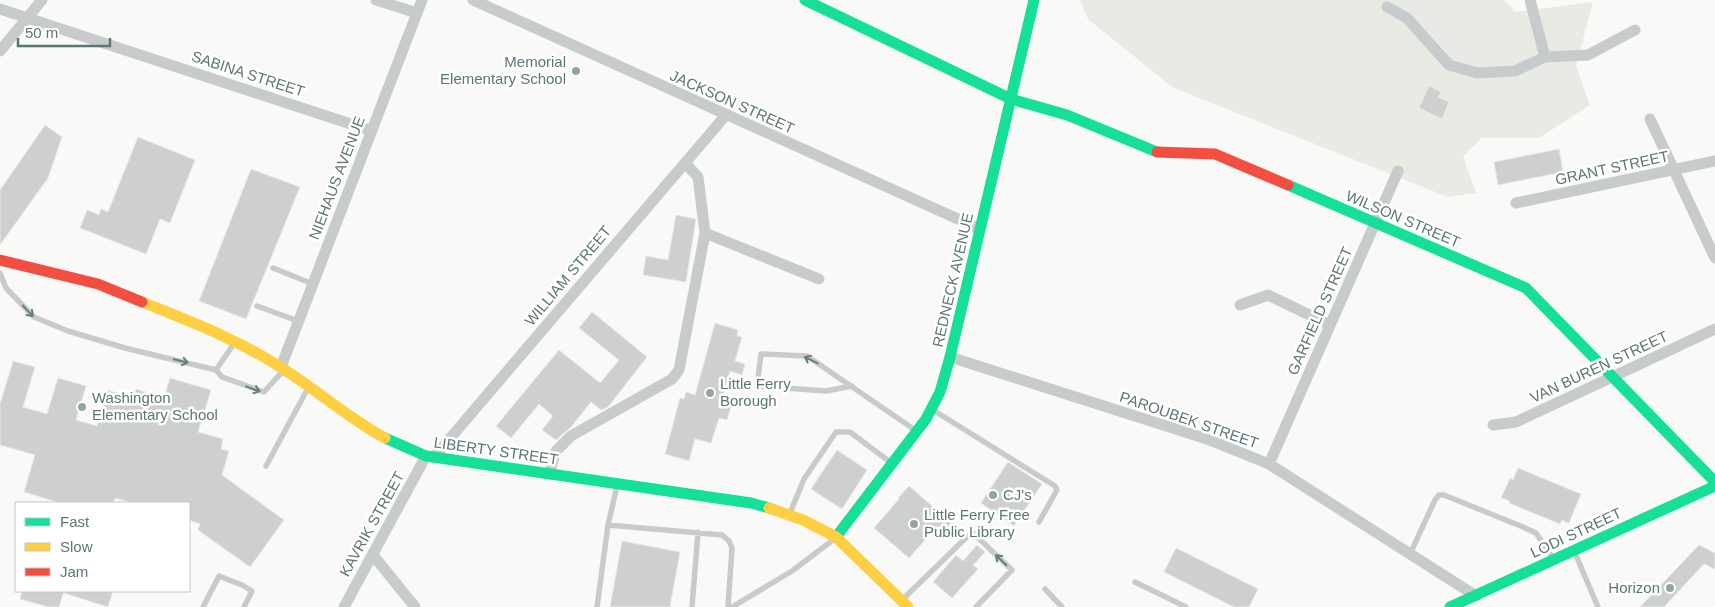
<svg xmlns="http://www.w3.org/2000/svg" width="1715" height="607" font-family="Arial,sans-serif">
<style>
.green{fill:#e8eae4}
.building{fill:#cdd0cf;stroke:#e8e8e8}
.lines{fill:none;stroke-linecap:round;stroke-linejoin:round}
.lane{stroke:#c8cbcb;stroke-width:5.5}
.street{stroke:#c8cbcb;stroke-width:11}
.fast{stroke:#16e098;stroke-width:11}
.slow{stroke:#ffcf43;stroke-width:11}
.jam{stroke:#f24e42;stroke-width:11}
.oneway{stroke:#677e7e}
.poi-dot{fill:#93a4a4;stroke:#fff;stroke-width:2}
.labels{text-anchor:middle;stroke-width:5;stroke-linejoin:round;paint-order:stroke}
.poi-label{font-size:15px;fill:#5c7676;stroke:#fff;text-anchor:start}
.street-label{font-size:15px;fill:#5c7676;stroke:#fff}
</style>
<rect width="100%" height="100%" fill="#f9f9f8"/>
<!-- green -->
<path class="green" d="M1080 0H1504L1515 12 1593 2 1576 66 1590 105 1539 138H1482L1463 156 1476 193 1448 197 1172 87 1088 19Z"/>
<!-- building -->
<path class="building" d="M1429 86 1441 92 1438 97 1449 102 1442 119 1419 108Z
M45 125 62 137 48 178 0 245V190Z
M138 137 195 160 170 223 160 219 146 254 80 228 87 210 99 215 101 209 108 212Z
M1559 149 1563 172 1498 185 1494 162Z
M251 169 300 187 246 319 199 301Z
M676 215 696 219 686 282 643 275 646 256 668 260Z
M592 312 647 357 608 407 601 410 591 402 571 427 556 440 542 430 553 416 539 404 511 438 496 426 559 350 600 383 619 360 579 328Z
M715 323 738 330 737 336 742 337 735 361 745 364 742 375 730 371 721 404 731 407 727 420 719 418 711 443 695 439 689 461 665 454 680 398 684 399 686 392 695 395Z
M13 361 35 367 23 407 47 414 58 378 86 386 76 420 97 426 107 390 133 398 136 389 164 398 170 378 211 390 198 432 223 439 221 449 229 451 222 475 284 520 250 567 198 530 200 524 189 520V503H133L115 498 113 503H60L24 492 35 455 0 445V404Z
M837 450 867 470 842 509 811 489Z
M1008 462 1042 484 1014 526 981 503Z
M1518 468 1581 494 1569 523 1562 520 1560 524 1509 503 1510 501 1501 498 1510 478 1513 480Z
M909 486 939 512 941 510 953 521 942 533 936 528 909 558 874 528 899 499 898 498Z
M622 541 680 552 670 607H610Z
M977 545 985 552 973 565 978 569 952 598 933 582 956 555 963 561Z
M1699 545 1715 553V569L1704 564 1664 607H1640Z
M1176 548 1258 589 1249 607H1234L1164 572Z
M22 591H64L59 607H48L20 599Z
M64 591H113L108 607 64 593Z"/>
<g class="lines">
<!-- lane -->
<path class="lane" d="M273 268 313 284
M0 273 6 288 34 317 68 331 125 348 216 370 222 377 264 392 283 371
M257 306 298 321
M216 370 233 345
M852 386 826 391 757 386 761 354 807 356 915 430
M933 410 1055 486 1057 490 1039 522
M266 466 307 390
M790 513 804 479 836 432H850L890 462
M608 525 722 535 729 541 732 548 728 607
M1575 553 1598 607
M1410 554 1435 500 1439 495H1444L1523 527 1536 533 1553 558
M1135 582 1186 607
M1045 589 1062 607
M903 599 972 532 1012 570 976 607
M203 607 219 576 242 585 252 591 244 607
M597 607 608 525 617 486
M692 607 698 532
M732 607 792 571 833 540"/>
<!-- street -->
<path class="street" d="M376 0 417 13
M473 0 980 229
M1387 7 1407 18 1449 65 1477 73 1515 71 1545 57 1530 0
M0 9 372 131
M0 51 42 0
M1545 57 1588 55 1635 30
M1650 119 1715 258
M685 163 698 177 705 233 819 279
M1516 203 1715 161
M1240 305 1268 295 1330 325
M950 357 1207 439 1269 464 1476 596
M281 367 422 0
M1493 425 1516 422 1715 329
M434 457 726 115
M1269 464 1398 171
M549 474 556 451 571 436 672 379 679 370 705 233
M373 555 415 607
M344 607 426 456"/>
<!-- fast -->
<path class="fast" d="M805 0 1011 99 1067 115 1157 152
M1288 185 1526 288 1715 482
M385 438 426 456 751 503 769 508
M836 537 926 419 940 392 950 357 1034 0
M1450 607 1715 486"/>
<!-- slow -->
<path class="slow" d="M142 302C189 321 237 339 280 367 316 389 348 418 385 438
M769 508 803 520 836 537 908 607"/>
<!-- jam -->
<path class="jam" d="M1157 152 1215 154 1288 185
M0 260 98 284 142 302"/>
</g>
<!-- one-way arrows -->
<defs><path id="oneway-shaft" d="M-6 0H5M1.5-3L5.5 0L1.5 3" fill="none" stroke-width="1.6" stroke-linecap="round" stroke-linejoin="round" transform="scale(1.25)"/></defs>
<g class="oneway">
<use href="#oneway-shaft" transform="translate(28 311) rotate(47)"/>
<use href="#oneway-shaft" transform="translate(811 360) rotate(-153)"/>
<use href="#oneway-shaft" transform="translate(181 361) rotate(14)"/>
<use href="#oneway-shaft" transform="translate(253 389) rotate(20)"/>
<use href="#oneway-shaft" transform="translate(1001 560) rotate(-136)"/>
</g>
<!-- markers -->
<g class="poi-dot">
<circle cx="576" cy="71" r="5"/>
<circle cx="710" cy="393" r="5"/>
<circle cx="82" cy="407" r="5"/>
<circle cx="993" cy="495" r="5"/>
<circle cx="914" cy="524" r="5"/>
<circle cx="1670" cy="588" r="5"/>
</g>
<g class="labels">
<!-- poi labels -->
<g class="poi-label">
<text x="566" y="67" text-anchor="end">Memorial<tspan x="566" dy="17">Elementary School</tspan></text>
<text x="720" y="389">Little Ferry<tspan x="720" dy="17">Borough</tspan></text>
<text x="92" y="403">Washington<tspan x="92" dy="17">Elementary School</tspan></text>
<text x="1003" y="500">CJ's</text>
<text x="924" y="520">Little Ferry Free<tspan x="924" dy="17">Public Library</tspan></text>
<text x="1660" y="593" text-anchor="end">Horizon</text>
</g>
<!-- street labels -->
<g class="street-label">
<text transform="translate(248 74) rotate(18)" y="5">SABINA STREET</text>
<text transform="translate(732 102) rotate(24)" y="5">JACKSON STREET</text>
<text transform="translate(1612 168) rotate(-12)" y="5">GRANT STREET</text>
<text transform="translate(337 178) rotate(-69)" y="5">NIEHAUS AVENUE</text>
<text transform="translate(1403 219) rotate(23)" y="5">WILSON STREET</text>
<text transform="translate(568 276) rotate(-50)" y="5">WILLIAM STREET</text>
<text transform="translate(953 280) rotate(-77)" y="5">REDNECK AVENUE</text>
<text transform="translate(1320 311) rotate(-66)" y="5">GARFIELD STREET</text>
<text transform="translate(1599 367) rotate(-25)" y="5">VAN BUREN STREET</text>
<text transform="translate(1189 420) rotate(19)" y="5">PAROUBEK STREET</text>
<text transform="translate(496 451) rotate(8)" y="5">LIBERTY STREET</text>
<text transform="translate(372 524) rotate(-61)" y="5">KAVRIK STREET</text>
<text transform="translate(1576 533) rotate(-25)" y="5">LODI STREET</text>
</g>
</g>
<!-- legend -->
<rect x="15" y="502" width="175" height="90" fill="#ffffff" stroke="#bec8c8"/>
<rect x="25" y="518" width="25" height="8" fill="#16e098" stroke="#bec8c8"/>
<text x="60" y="527" font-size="15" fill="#5c7676">Fast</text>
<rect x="25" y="543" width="25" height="8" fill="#ffcf43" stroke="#bec8c8"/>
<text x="60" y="552" font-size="15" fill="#5c7676">Slow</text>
<rect x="25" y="568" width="25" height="8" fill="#f24e42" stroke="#bec8c8"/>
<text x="60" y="577" font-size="15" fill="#5c7676">Jam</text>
<!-- scale -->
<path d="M18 38v8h92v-8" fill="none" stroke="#5c7676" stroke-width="2.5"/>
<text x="25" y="38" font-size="15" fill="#5c7676" stroke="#ffffff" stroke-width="4" paint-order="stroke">50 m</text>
</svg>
